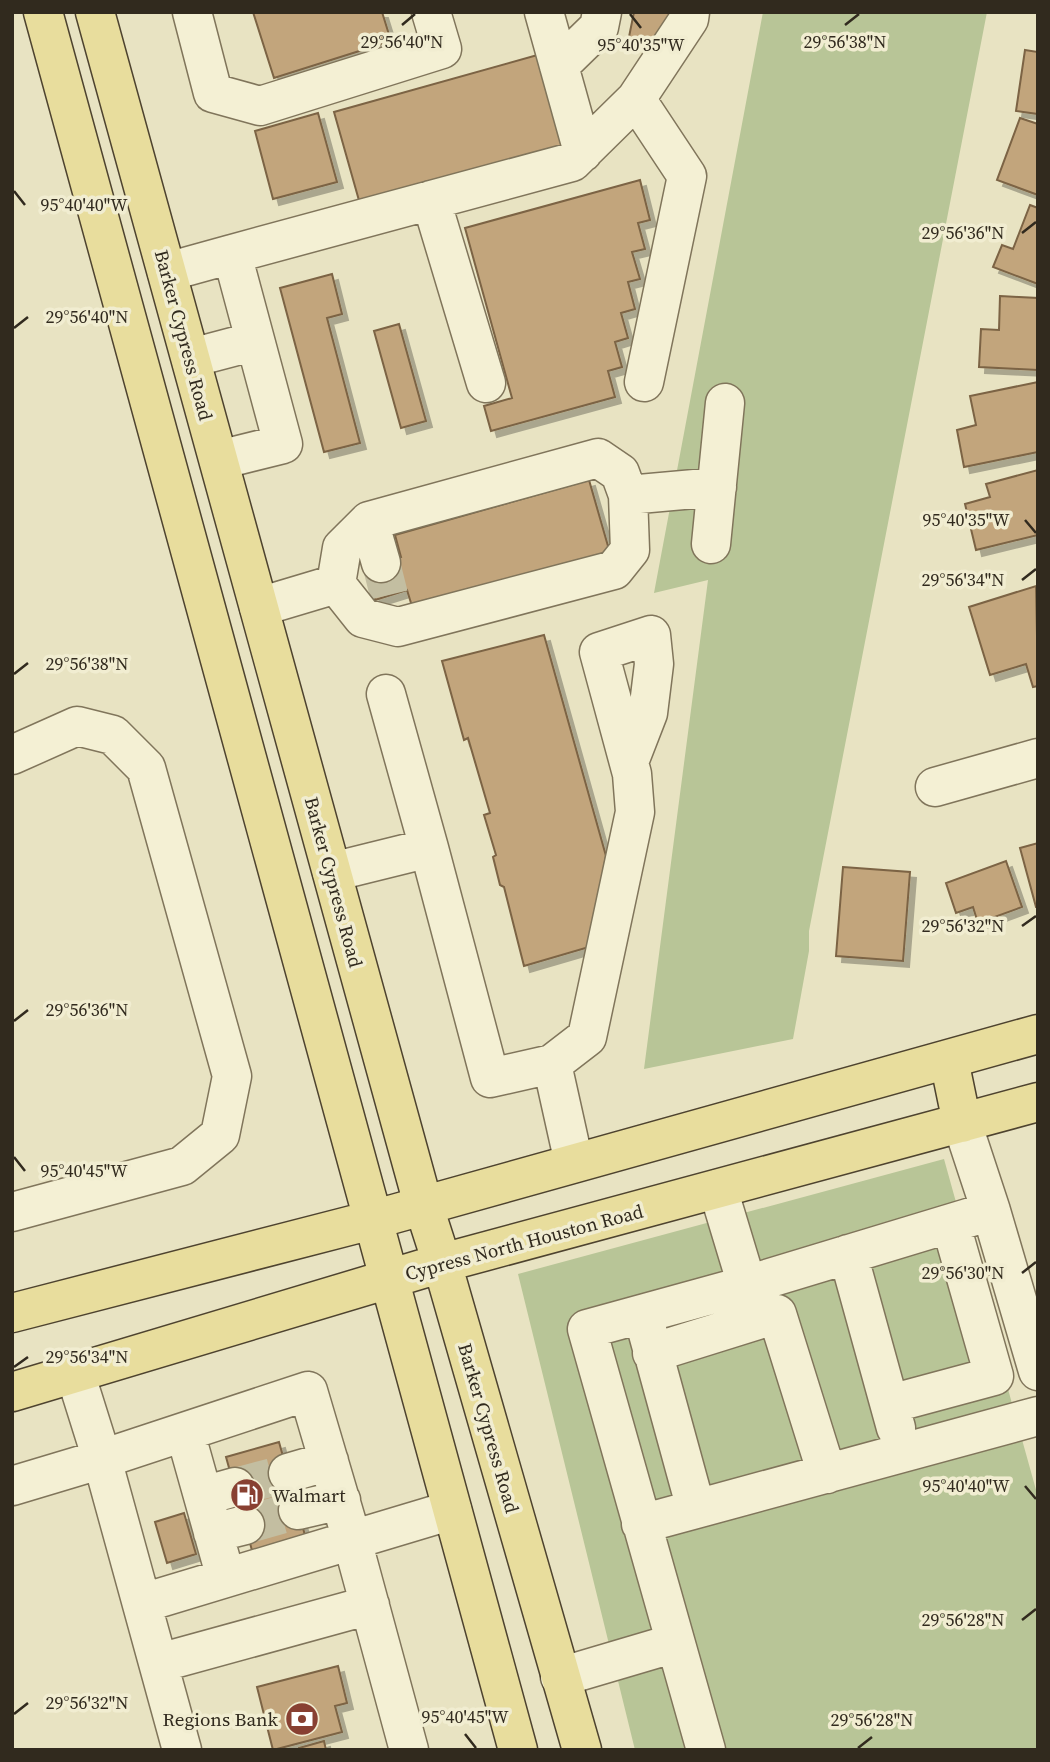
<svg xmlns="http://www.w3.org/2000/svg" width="1050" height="1762" font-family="'Source Serif 4',serif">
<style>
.green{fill:#b8c597}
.building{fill:#c2a57c;stroke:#7c6444;stroke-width:2;filter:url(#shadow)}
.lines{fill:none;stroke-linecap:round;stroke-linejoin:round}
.minor-tunnel{stroke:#c3bea1;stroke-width:38;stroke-dasharray:38 19;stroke-linecap:butt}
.minor-casing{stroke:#80755b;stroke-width:41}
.major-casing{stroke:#4e432f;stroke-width:41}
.minor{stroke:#f4f0d4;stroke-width:38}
.major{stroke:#e8dd9d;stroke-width:38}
.ticks{fill:none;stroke:#312a1e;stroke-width:2.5}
.labels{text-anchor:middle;stroke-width:7;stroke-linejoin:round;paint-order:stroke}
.street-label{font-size:19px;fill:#312a1e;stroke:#f1edd1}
.poi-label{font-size:19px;fill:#312a1e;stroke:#f1edd1;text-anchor:start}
.ticks-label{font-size:18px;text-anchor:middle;fill:#312a1e;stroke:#f1edd1;stroke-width:7;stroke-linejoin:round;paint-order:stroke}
</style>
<defs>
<filter id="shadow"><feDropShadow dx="6" dy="6" stdDeviation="0" flood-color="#0004"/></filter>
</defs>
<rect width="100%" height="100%" fill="#e8e3c2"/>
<!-- green -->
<path class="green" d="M763 12H987L809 931V951L793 1039 644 1069 708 580 654 593Z
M944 1159 1038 1497V1750H635L518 1274Z"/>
<!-- building -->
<path class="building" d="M253 12H382L391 41 274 78Z
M634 12H673L666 49 628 42Z
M1025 50 1038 52V114L1016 111Z
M541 54 567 146 360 204 334 112Z
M318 113 337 182 273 199 255 131Z
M1020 118 1038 124V195L997 180Z
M640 180 650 220 638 223 645 249 632 252 640 279 628 282 635 309 621 313 628 338 615 342 622 367 608 371 615 397 491 431 484 406 512 398 465 228Z
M1030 205 1038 208V284L993 267 1002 245 1013 249Z
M332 274 342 314 327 318 360 443 324 452 280 288Z
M1000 296 1038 298V370L979 367 981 329 999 330Z
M399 324 426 421 401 428 374 331Z
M1038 382V452L964 467 957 430 976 425 970 396Z
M1038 470V535L976 550 965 504 990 497 986 484Z
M589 480 612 560 415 616 407 590 375 600 366 567 401 557 395 535Z
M1036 586 1038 686 1033 687 1026 664 990 675 969 607Z
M544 635 606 856 589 947 524 966 504 887 500 885 493 857 496 855 484 815 490 813 468 738 464 740 442 661Z
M1038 843V907H1036L1020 848Z
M1006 861 1022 907 978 923 973 907 956 913 946 883Z
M843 867 910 872 903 961 836 956Z
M279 1442 306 1539 253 1554 226 1457Z
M184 1513 196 1554 167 1563 155 1522Z
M338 1666 347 1703 335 1706 342 1732 273 1750 257 1687Z
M324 1741 326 1750H299V1748Z"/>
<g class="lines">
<!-- minor-tunnel -->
<path class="minor-tunnel" d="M381 563 389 595
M235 1487 288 1473
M245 1525 298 1510"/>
<!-- minor casing -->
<g class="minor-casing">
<path id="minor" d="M192 12 213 93 260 106 442 49 431 12
M544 12 583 152
M559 66 599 27 602 12
M636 99 687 176 644 382
M431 200 486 383
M232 254 572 162 636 99 689 19 690 12
M167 272 232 254 283 444 219 460
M191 358 255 341
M628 495 717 487
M369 521 381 563
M711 544 725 403
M259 607 336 584 342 548 369 521 598 458 620 473 628 495 630 550 614 570 398 627 363 618 336 584
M386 694 429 848
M12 755 77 726 113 735 146 768 232 1076 220 1135 182 1166 12 1212
M935 787 1038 758
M332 872 429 848 490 1078 552 1064 574 1163
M552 1064 587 1037 635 812 632 774 599 652 651 635 654 664 648 713 629 762
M962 1123 991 1211 1038 1371
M718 1189 747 1285
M848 1254 896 1428
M647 1330 696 1509
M652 1353 777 1314 827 1474
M75 1373 102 1459 308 1391 352 1540 143 1603
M890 1404 994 1376 951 1225
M185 1432 226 1578
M288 1473 329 1461
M12 1486 102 1459 182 1750
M203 1496 235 1487
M298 1510 341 1500
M641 1524 1038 1416
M213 1533 245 1525
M159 1663 370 1605
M560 1677 675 1643
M409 1750 352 1540 452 1510
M706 1750 587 1329 747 1285 991 1211"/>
</g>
<!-- major casing -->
<g class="major-casing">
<path id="major" d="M43 12 518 1750
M95 12 423 1204 442 1263 582 1750
M949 1060 962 1123
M12 1313 372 1220 1038 1034
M12 1392 442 1263 1038 1102"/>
</g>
<!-- minor -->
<use href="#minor" class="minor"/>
<!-- major -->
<use href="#major" class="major"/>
</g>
<!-- ticks -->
<path class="ticks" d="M630 14 641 28M402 25 415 14M845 25 859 14M14 191 25 205M1022 233 1036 222M14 328 28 317M1025 520 1036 533M1022 580 1036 569M14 674 28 663M1022 926 1036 916M14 1021 28 1010M14 1157 25 1171M1022 1273 1036 1262M14 1367 28 1357M1025 1486 1036 1499M1022 1620 1036 1609M14 1714 28 1703M465 1734 476 1748M858 1748 872 1737"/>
<!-- icons -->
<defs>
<g id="fuel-disc" transform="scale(1.75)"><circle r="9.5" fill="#884032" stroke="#f1edd1"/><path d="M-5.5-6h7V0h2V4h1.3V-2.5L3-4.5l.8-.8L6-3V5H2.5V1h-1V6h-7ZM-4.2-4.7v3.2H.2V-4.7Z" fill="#fff"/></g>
<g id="bank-disc" transform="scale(1.75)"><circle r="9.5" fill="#884032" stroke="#f1edd1"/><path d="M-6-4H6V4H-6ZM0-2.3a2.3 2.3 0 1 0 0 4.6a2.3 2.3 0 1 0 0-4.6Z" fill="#fff"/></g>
</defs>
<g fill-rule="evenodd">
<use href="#fuel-disc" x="247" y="1495"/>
<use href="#bank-disc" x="302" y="1719"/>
</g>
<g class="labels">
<!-- street labels -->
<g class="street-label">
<text transform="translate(184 335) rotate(75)" y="7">Barker Cypress Road</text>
<text transform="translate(334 882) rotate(75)" y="7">Barker Cypress Road</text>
<text transform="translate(524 1242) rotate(-15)" y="7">Cypress North Houston Road</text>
<text transform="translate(489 1428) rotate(74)" y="7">Barker Cypress Road</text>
</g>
<!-- poi labels -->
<g class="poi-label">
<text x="272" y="1502">Walmart</text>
<text x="278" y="1726" text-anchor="end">Regions Bank</text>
</g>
</g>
<g class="ticks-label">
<text x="845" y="48">29°56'38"N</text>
<text x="402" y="48">29°56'40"N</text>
<text x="641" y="51">95°40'35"W</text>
<text x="84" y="211">95°40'40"W</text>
<text x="963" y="239">29°56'36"N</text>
<text x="87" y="323">29°56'40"N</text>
<text x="966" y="526">95°40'35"W</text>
<text x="963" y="586">29°56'34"N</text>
<text x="87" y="670">29°56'38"N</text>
<text x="963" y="932">29°56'32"N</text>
<text x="87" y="1016">29°56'36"N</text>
<text x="84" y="1177">95°40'45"W</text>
<text x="963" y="1279">29°56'30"N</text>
<text x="87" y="1363">29°56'34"N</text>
<text x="966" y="1492">95°40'40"W</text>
<text x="963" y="1626">29°56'28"N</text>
<text x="87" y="1709">29°56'32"N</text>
<text x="465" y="1723">95°40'45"W</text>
<text x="872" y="1726">29°56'28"N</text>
</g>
<!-- border -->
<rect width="1050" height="1762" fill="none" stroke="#312a1e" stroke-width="28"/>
</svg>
